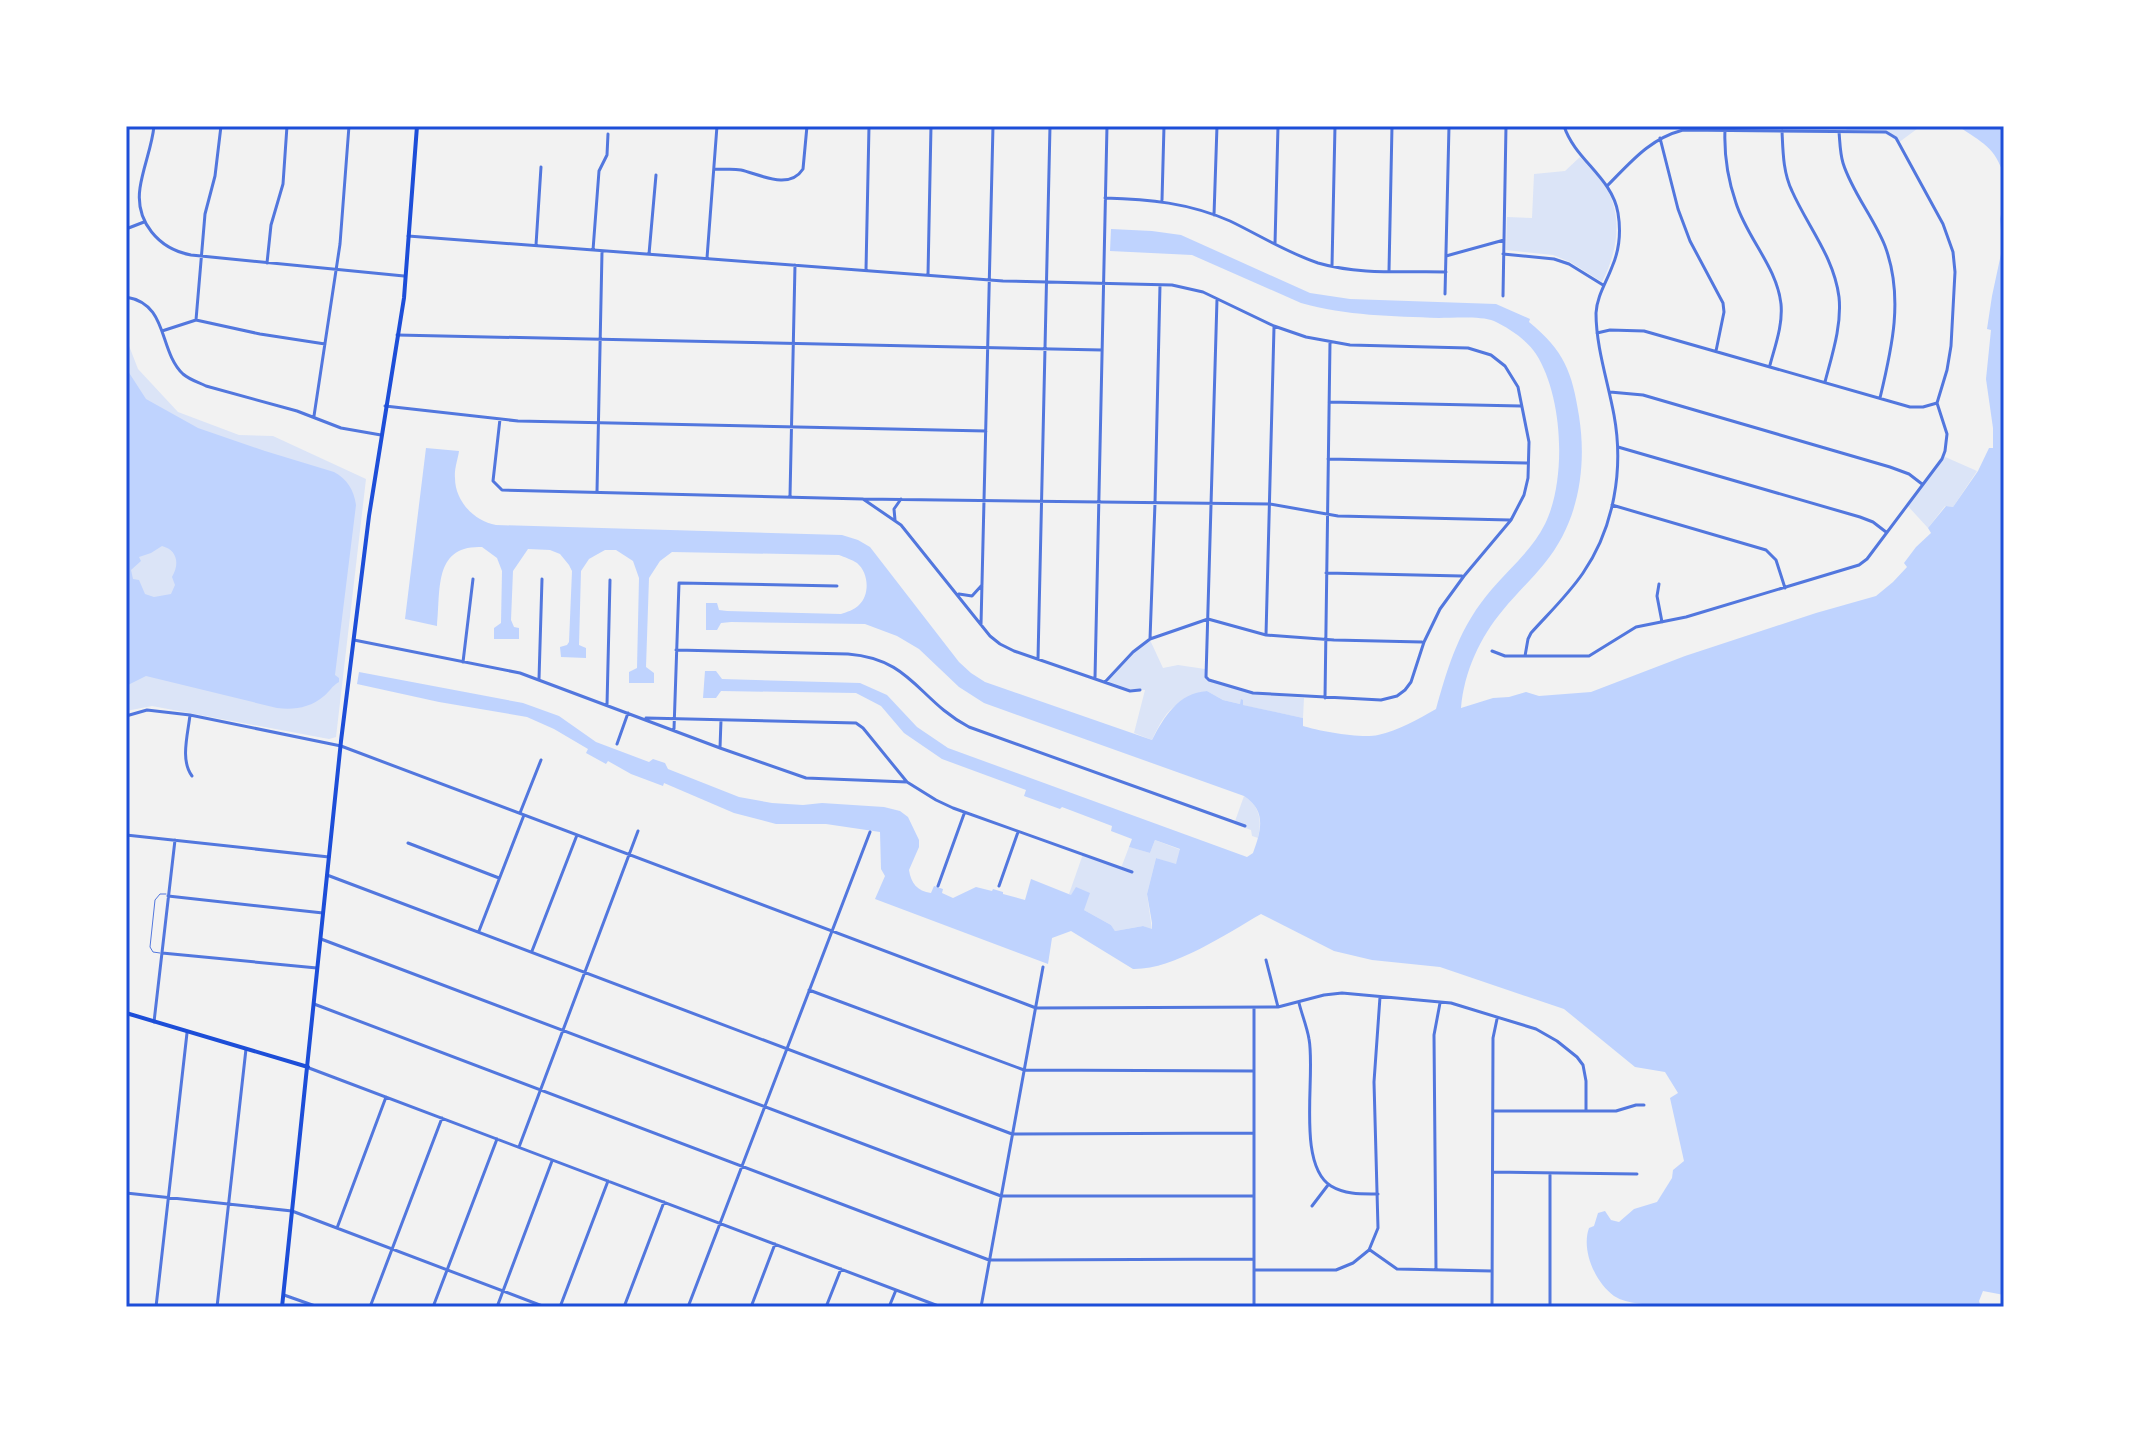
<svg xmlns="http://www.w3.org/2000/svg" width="2130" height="1433" font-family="'Archivo Narrow',sans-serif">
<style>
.green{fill:#dbe4f7}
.water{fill:#bfd3fe;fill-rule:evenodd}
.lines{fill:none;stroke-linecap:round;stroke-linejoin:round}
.service{stroke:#5277de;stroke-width:1}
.minor{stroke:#5277de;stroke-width:3}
.primary{stroke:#1d4ed8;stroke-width:4}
.neatline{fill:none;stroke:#1d4ed8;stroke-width:3}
</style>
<rect width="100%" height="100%" fill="#f2f2f2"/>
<!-- green -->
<path class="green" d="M1847 126H1921L1898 143C1886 128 1864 132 1846 132Z
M1580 157C1588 166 1598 176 1605 186 1624 216 1617 253 1602 282L1570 262 1553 255 1506 250 1507 217 1532 218 1534 174 1565 171Z
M126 338 138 369 178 412 239 435 273 436 366 479 336 737 329 739 152 706 126 711Z
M1943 456 1977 471 1953 507 1945 506 1928 528 1906 504Z
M1150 640 1163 668 1178 665 1205 669 1206 679 1253 694 1304 698 1303 718 1242 705 1243 700 1240 704 1223 700 1207 691C1176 699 1165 711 1152 740L1134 733 1145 690 1129 689 1107 681 1139 647Z
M1244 796C1260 806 1262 820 1258 838L1252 836 1251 830 1234 824Z
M1155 840 1181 850 1176 865 1156 858 1147 894 1152 930 1143 926 1115 931 1111 925 1084 910 1069 894 1083 854 1121 868 1129 847 1150 853Z"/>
<!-- water -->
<path class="water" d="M1958 126H2004V176C1995 146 1982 143 1958 126Z
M2004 200V1295L1983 1291 1979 1301 1981 1307H1663C1648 1303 1628 1305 1614 1296 1595 1282 1581 1250 1589 1228L1594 1226 1598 1213 1605 1211 1611 1220 1619 1222 1634 1209 1657 1202 1672 1178 1673 1170 1684 1161 1670 1098 1678 1093 1665 1072 1635 1067 1564 1009 1440 967 1372 960 1334 951 1261 914C1226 934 1173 970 1133 969L1071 931 1052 938 1048 964 875 899 885 876 881 869 880 832 826 824H776L734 813 664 783 663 786 631 774 608 761 606 764 586 753 588 749 554 729 527 717 439 702 357 684 359 672 523 703 559 716 596 742 649 762 653 759 665 763 668 769 739 797 772 803 803 805 822 803 884 807 900 811 908 817 919 840V847L909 870C911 883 917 891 931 893L934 886 943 889 942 893 953 898 976 887 992 891 993 889 1003 892V894L1025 900 1031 879 1071 895 1076 887 1090 893 1084 910 1111 925 1115 931 1143 926 1152 929V923L1147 894 1156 858 1176 864 1180 849 1155 840 1150 853 1129 847 1132 839 1111 831 1112 826 1062 807 1060 809 1024 796 1026 790 942 759 904 733 881 706 856 693 721 691 716 698H703L705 671H716L722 679 860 683 887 695 917 727 948 748 1247 857 1253 853C1261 831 1267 811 1244 796L984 703 959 687 919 649 897 636 865 624 731 622 721 623 717 630H706V603H717L719 610 727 611 841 614C847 612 854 610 859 605 870 595 869 573 857 563 853 560 844 557 839 555L672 552 660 561 649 578 646 667 654 673V683H629V672L637 668 639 578 633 561 616 550H605L596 555 589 559 581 571 579 645 586 648V658L561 657 560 647 567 645 569 642 572 571 569 565 560 554 550 550 528 549 513 571 511 620 514 627 519 628V639H494V628L501 623 502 571 497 558 482 547C433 545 441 590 437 626L405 619 426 448 459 451C458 459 454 469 455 478 455 501 474 521 496 525L842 535 858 540 870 547 959 662 971 673 985 682 1152 740C1164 717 1178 693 1207 691L1223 700 1240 704 1241 699 1243 700V705L1303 718V726C1319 731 1362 739 1378 735 1399 730 1417 720 1436 709 1449 663 1460 626 1492 589 1510 568 1532 550 1545 524 1567 479 1563 396 1536 354 1527 340 1509 328 1494 321 1481 316 1454 318 1439 318 1393 316 1346 316 1301 303L1192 255 1110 251 1111 229 1152 231 1181 235 1310 293 1350 299 1496 304 1530 319 1529 322C1564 351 1572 371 1579 416 1587 467 1579 522 1544 564 1531 580 1516 594 1503 610 1480 637 1464 672 1461 708L1493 698 1509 697 1526 692 1539 696 1591 692 1685 656 1816 613 1876 596 1893 582 1907 567 1904 563 1916 547 1931 533 1928 528 1946 506 1953 507 1978 471 1989 448H1993V428L1986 379 1991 330 1987 329 1992 296 2001 254H2003L2000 219Z
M126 368 146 399 198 428 265 451 334 472C347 479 354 490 356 505L335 675 339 678V682C332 686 330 691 324 696 310 708 294 710 277 708L146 676 126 686ZM162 546C177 550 180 563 172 577L175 585 171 594 154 597 145 594 139 580 133 579 131 570 141 561 139 557 151 553Z"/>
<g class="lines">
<!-- service -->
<path class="service" d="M160 953 153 952 150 947 155 900 160 894H166"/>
<!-- minor -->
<path class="minor" d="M154 126C152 147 143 167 140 188 135 222 159 249 191 255L404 276
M1725 130C1724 154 1728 180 1736 203 1747 238 1777 267 1781 304 1783 325 1775 346 1770 365
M1782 131C1783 152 1783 172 1792 191 1808 227 1834 257 1839 297 1842 325 1832 355 1825 382
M1839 132C1840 143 1840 153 1843 163 1852 192 1874 218 1885 246 1904 297 1892 348 1880 398
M1660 138 1678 209 1690 241 1723 303 1724 312 1716 351
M714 169C723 169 732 169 741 170 759 174 789 191 803 169L807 126
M1105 198C1149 199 1189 203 1230 221 1259 235 1288 253 1318 263 1359 275 1404 271 1446 272
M1162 200 1164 126
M1214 215 1217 126
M126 229 144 222
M408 236 1003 281 1172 285 1203 292 1274 326 1306 337 1350 345 1468 348 1491 355 1505 366 1518 387 1529 442 1528 478 1524 495 1511 520 1464 576 1440 609 1424 642 1411 682 1405 690 1397 696 1381 700 1253 693 1209 680 1206 677 1217 299
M1275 244 1278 126
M536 245 541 167
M593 250 599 171 607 155 608 134
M649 254 656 175
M1503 254 1554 259 1569 264 1603 285
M1446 256 1504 240
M707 258 717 126
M267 263 271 225 283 184 287 126
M1332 266 1335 126
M866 270 869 126
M1389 271 1392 126
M928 275 931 126
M1445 294 1449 126
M1503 296 1506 126
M126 297C169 304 158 350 183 374 190 380 198 382 206 386L297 411 341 428 381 435
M196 320 205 214 215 176 221 126
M162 331 196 320 260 334 325 344
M1597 333 1610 330 1644 331 1910 407H1923L1937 403
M397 335 1102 350
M1610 392 1643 395 1890 467 1909 474 1922 484
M1329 402 1521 406
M385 406 518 421 986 431
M314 416 340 244 349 126
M500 419 493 481 502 490 863 499 901 525 990 636 1000 644 1014 651 1130 691 1140 690
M1618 447 1860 517 1873 522 1886 532
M1328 459 1528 463
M597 492 602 252
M790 496 795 265
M863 499 1270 504 1338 516 1510 520
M1612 505 1766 550 1776 560 1785 588
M895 520 894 509 901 499
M1326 573 1462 576
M1659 584 1657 596 1662 622
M959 594 972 596 982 585
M981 625 993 126
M1266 635 1274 327
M1150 639 1155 503 1160 285
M354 640 520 673 720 748 806 778 907 782 936 800 953 808 1132 872
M676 650 848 654C912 659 918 700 969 727L1245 826
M1492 651 1505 656H1589L1636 627 1686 617 1859 565 1867 559 1942 459 1945 451 1947 434 1937 403 1947 370 1951 346 1955 272 1953 252 1943 224 1896 138 1886 132 1683 130C1649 139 1631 162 1607 186
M1525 656 1528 639 1531 633C1548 614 1568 595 1583 573 1614 528 1624 469 1614 415 1608 382 1596 347 1596 313 1597 296 1606 283 1612 267 1619 251 1621 231 1618 213 1612 177 1575 160 1564 126
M1038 659 1050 126
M463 662 473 579
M1095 678 1107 126
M539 679 542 579
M1105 682 1133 652 1150 639 1208 619 1266 635 1334 640 1422 642
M1325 698 1330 342
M607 705 610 580
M190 715C188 734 180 760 192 776
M126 716 147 710 190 715 341 746 1036 1008 1278 1007 1324 995 1342 993 1451 1003 1536 1029 1557 1041 1577 1057 1583 1065 1586 1081V1111
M646 718 856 723 863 728 907 782
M674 729 679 583 837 586
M617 744 628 713
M720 748 721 720
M520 813 541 760
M126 835 329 857
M408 843 499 878
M327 875 1012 1134 1254 1133
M938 886 964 814
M999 886 1018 832
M168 896 323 913
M479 931 524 815
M321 939 1001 1196H1254
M532 951 577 835
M162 953 317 968
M1266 960 1278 1007
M809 990 1024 1070 1254 1071
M1299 1003C1302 1015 1307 1027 1309 1039 1316 1075 1296 1164 1331 1186 1346 1195 1362 1194 1378 1194
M314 1004 989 1260 1254 1259
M1254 1008V1307
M154 1022 175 840
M126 1024 127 1014
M309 1068 941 1307
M1493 1111H1616L1636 1105H1644
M519 1147 638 831
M1493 1172 1637 1174
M126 1193 292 1211 545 1307
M1312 1206 1328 1185
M337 1228 386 1097
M1370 1250 1397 1269 1492 1271
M1254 1270H1336L1353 1263 1369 1250 1378 1228 1374 1082 1380 997
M1436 1270 1434 1035 1440 1003
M284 1295 318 1307
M156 1307 187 1033
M217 1307 246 1049
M370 1307 442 1118
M433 1307 497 1139
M497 1307 552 1161
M560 1307 608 1181
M624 1307 664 1202
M688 1307 870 832
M751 1307 775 1244
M826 1307 841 1269
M889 1307 896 1290
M981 1307 1043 967
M1492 1307 1493 1038 1497 1019
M1550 1307V1175"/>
<!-- primary -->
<path class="primary" d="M126 1013 308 1067
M282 1307 341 741 369 516 404 298 417 126"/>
</g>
<!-- border -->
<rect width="2130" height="1433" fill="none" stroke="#ffffff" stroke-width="256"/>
<rect x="128" y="128" width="1874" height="1177" class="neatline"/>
</svg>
